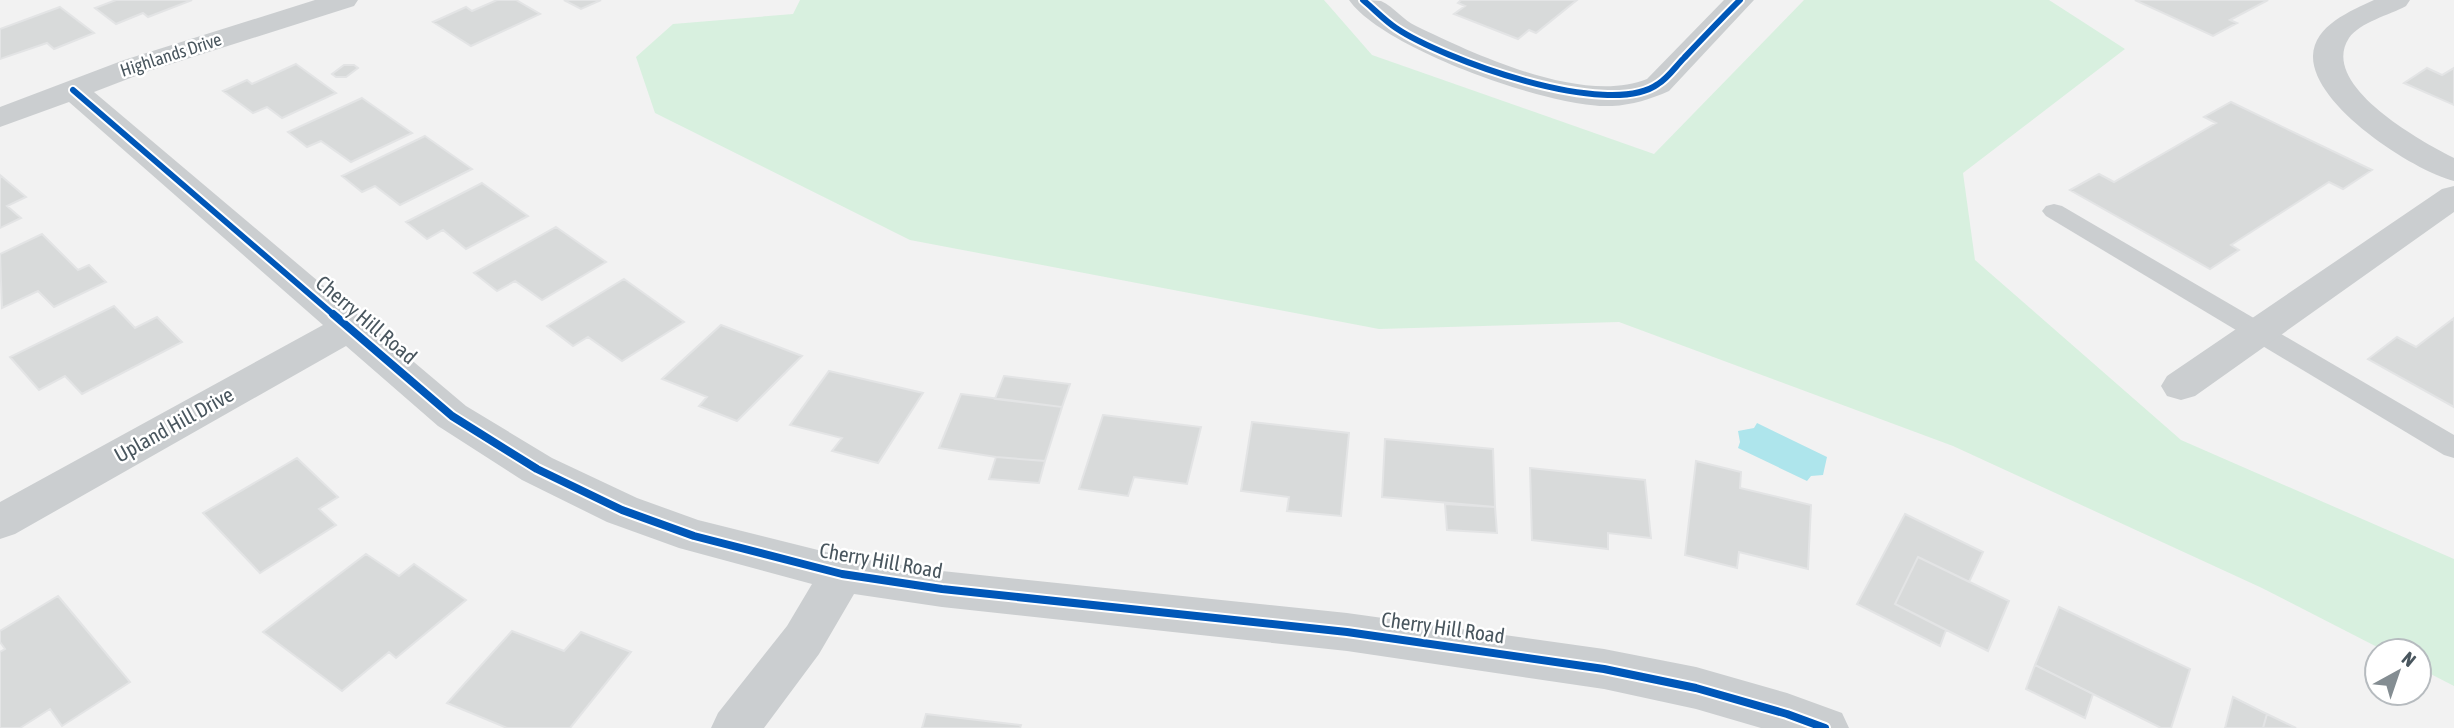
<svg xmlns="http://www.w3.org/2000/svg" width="2454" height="728" font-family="'Asap Condensed',sans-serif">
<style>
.green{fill:#d8f0df}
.water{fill:#aee5ec}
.building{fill:#d8dada;stroke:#e3e4e5;stroke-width:2}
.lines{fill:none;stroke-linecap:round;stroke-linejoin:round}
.service{fill:#cbced0;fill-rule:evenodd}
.minor{fill:#cbced0;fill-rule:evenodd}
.cycleway-far1-casing{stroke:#fff;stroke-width:10}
.cycleway-casing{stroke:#fff;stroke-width:12}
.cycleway-far1{stroke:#0057b8;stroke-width:6}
.cycleway{stroke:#0057b8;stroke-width:8}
.labels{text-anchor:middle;stroke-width:5;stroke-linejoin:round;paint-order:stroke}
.far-street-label{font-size:18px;fill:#49565e;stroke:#fff}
.street-label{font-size:21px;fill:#49565e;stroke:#fff}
</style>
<rect width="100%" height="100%" fill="#f2f2f2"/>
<!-- green -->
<path class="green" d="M800 0H1324L1372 55 1654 154 1804 0H2049L2125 49 1963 173 1975 260 2181 440 2454 559V686L2419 668V651H2385L2262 588 1953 446 1619 322 1379 329 910 240 655 113 636 57 673 24 793 14Z"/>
<!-- water -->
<path class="water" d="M1757 423 1827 457 1823 475 1811 476 1807 481 1738 448 1740 442 1738 431 1754 428Z"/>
<!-- building -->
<path class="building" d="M116 0H192L148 17 143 13 116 24 95 8Z
M497 0H516L540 14 471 46 433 22 466 7 472 11Z
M564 0H601L581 9Z
M1461 0H1577L1536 33 1529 30 1518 39 1454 14 1465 6 1458 3Z
M2135 0H2268L2230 20 2237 23 2213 36Z
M60 7 94 33 54 49 47 43 0 59V29Z
M296 64 336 93 282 118 267 107 253 113 223 91 247 80 252 84Z
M344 65H354L358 68 346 77H336L332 74Z
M2427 68 2442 75 2454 68V105L2404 83Z
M362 98 412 133 351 162 321 141 307 147 288 132Z
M2231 102 2372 170 2343 189 2329 182 2231 245 2239 250 2210 269 2070 190 2099 174 2114 182 2216 123 2204 117Z
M425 136 472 169 400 205 375 186 362 192 342 176Z
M0 175 26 197 7 206 21 218 0 228Z
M482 183 528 216 466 249 443 230 427 239 406 222Z
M556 227 606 262 542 300 515 281 497 291 474 273Z
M42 234 78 270 89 265 106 282 54 307 38 291 2 308 0 254Z
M624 279 684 322 622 361 588 337 573 346 547 326Z
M114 306 135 328 157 317 182 342 82 394 65 376 39 390 10 357Z
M2454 318V407L2368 359 2397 337 2416 347Z
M721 325 802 356 737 421 699 406 707 397 662 379Z
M829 371 923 393 878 463 832 451 842 438 790 425Z
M1004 376 1070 384 1062 407 995 399Z
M961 394 1062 407 1045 461 996 457 939 448Z
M1103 415 1201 427 1187 484 1134 477 1128 496 1079 489Z
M1252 422 1349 433 1341 516 1287 511 1289 497 1241 491Z
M1385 439 1493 449 1495 507 1382 497Z
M996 457 1045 461 1039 483 989 479Z
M297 458 338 497 319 509 336 525 260 573 203 513Z
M1696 461 1741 472 1740 488 1811 505 1808 569 1739 552 1737 568 1685 555Z
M1530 468 1645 480 1651 538 1608 533V549L1532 540Z
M1445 504 1495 507 1497 533 1447 530Z
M1905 514 1983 552 1969 582 1918 557 1895 604 1946 630 1940 646 1857 604Z
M366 554 399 576 414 564 466 600 396 658 389 652 342 691 263 632Z
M1918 557 2009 601 1988 651 1895 604Z
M58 596 130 682 62 726 50 709 20 728H0V652L5 649 0 642V631Z
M2059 607 2190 669 2171 728H2161L2035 665Z
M512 631 564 651 581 632 631 652 570 728H507L447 703Z
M2035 665 2093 694 2085 718 2026 689Z
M2233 697 2267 714 2263 728H2225Z
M926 714 1021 725 1020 728H922Z
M2267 714 2296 728H2263Z"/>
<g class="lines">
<!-- service -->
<path class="service" d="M2054 204 2062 206 2454 435V458L2444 455 2046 216 2042 211 2046 206Z"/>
<!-- minor -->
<path class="minor" d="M315 0H358L354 6 146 72 94 92 466 406 552 458 637 498 698 520 842 556 942 571 1347 613 1604 649 1696 667 1787 693 1842 713 1849 728H1761L1696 709 1604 689 1347 651 942 607 854 594 819 654 764 728H711L718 713 787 626 812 584 679 548 607 522 522 480 438 426 346 346 15 534 0 539V502L323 325 69 102 0 127V107L124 60Z
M1349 0C1358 0 1373 0 1381 1 1394 7 1403 20 1416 26 1476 55 1583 105 1647 79L1724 0H1754L1669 91C1651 99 1632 105 1612 106 1553 109 1383 49 1349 0Z
M2374 0H2410L2406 6C2390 15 2360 22 2349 38 2318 85 2422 142 2454 158V181C2412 170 2312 105 2313 56 2314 25 2351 11 2374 0Z
M2454 186V212L2195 396 2181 400 2167 396 2161 386 2167 376 2442 189Z"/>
<!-- cycleway-far1 casing -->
<g class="cycleway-far1-casing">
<path id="cycleway-far1" d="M1363 0C1374 9 1384 20 1396 28 1442 59 1609 120 1658 84 1668 78 1676 66 1684 58 1703 38 1721 19 1740 0
M73 90 335 316"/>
</g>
<!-- cycleway casing -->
<g class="cycleway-casing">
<path id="cycleway" d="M333 314 452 416 537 469 622 510 694 536 842 574 942 589 1347 632 1604 669 1696 688 1787 714 1825 728"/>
</g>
<!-- cycleway-far1 -->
<use href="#cycleway-far1" class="cycleway-far1"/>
<!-- cycleway -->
<use href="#cycleway" class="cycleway"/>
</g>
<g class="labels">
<!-- far-street labels -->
<g class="far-street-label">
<text transform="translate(171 55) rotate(-18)" y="6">Highlands Drive</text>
</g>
<!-- street labels -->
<g class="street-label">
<text transform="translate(366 320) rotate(40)" y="7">Cherry Hill Road</text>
<text transform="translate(174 425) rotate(-29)" y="7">Upland Hill Drive</text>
<text transform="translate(881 561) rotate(10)" y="7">Cherry Hill Road</text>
<text transform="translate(1443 628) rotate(8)" y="7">Cherry Hill Road</text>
</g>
</g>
<!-- north arrow -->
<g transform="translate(2398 672) rotate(40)"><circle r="33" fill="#ffffff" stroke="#b6bbbf" stroke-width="2"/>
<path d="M0-5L12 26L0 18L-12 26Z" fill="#848d92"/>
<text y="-10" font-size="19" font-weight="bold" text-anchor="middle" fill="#49565e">N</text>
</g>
</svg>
